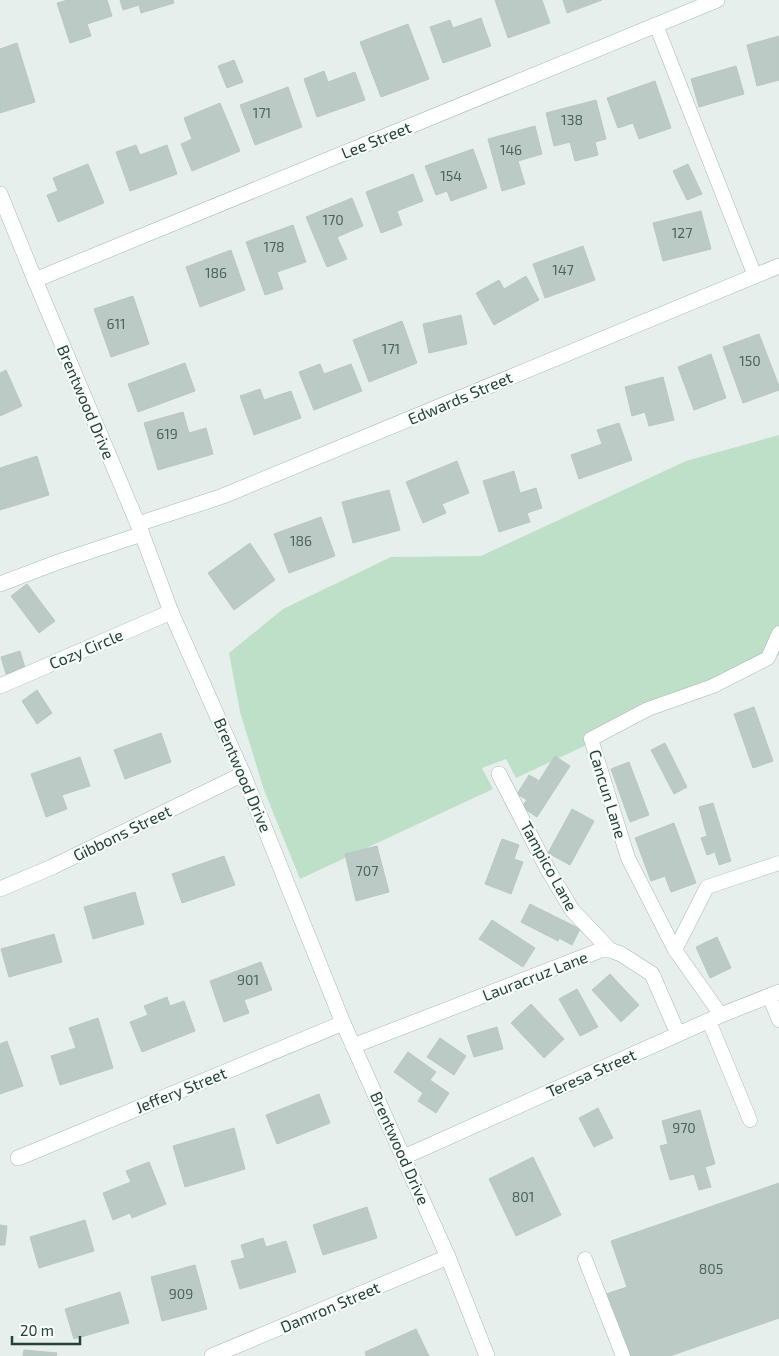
<svg xmlns="http://www.w3.org/2000/svg" width="779" height="1356" font-family="'Exo 2',sans-serif">
<style>
.green{fill:#bfe0c8}
.building{fill:#bbcac4;stroke:#b8c9c2}
.lines{fill:none;stroke-linecap:round;stroke-linejoin:round}
.lane-casing{stroke:#a8b8b2;stroke-width:15}
.street-casing{stroke:#a8b8b2;stroke-width:16}
.secondary-casing{stroke:#a4bbb3;stroke-width:16}
.lane{stroke:#fff;stroke-width:14}
.street{stroke:#fff;stroke-width:15}
.secondary{stroke:#fff;stroke-width:15}
.labels{text-anchor:middle;stroke-width:4.5;stroke-linejoin:round;paint-order:stroke}
.number-label{font-size:14px;fill:#4a645c}
.street-label{font-size:16px;fill:#24423a;stroke:#f7fbf9}
</style>
<rect width="100%" height="100%" fill="#e6efeb"/>
<!-- green -->
<path class="green" d="M779 435V655L516 778 506 759 482 768 493 789 300 879 264 790 240 712 229 653 283 609 391 557 481 556 686 461Z"/>
<!-- building -->
<path class="building" d="M68 0H107L112 16 87 24 91 36 70 43 57 3Z
M120 0H173L174 3 141 13 139 5 123 10Z
M495 0H542L550 23 508 38Z
M563 0H602L567 13Z
M481 18 491 46 443 63 430 27 450 20 453 28Z
M408 24 429 79 381 97 360 42Z
M779 36V80L757 86 747 45Z
M17 43 35 102 0 113V49Z
M234 60 243 82 227 88 218 66Z
M736 66 744 94 699 107 691 79Z
M324 71 328 82 355 72 365 100 317 117 304 79Z
M655 81 671 128 639 139 633 123 618 128 607 98Z
M288 87 302 127 255 145 240 105Z
M596 100 606 139 595 142 598 155 575 161 570 142 554 146 546 113Z
M220 103 240 151 192 171 181 144 192 139 184 118Z
M535 126 542 154 518 161 525 184 502 191 488 139Z
M136 145 140 155 167 145 177 174 130 191 116 152Z
M473 149 487 188 451 201 447 191 436 195 425 166Z
M88 164 104 203 58 222 47 195 58 191 53 178Z
M688 164 702 194 687 200 673 171Z
M413 174 423 201 397 211 402 225 381 233 366 192Z
M352 198 363 226 337 237 347 259 327 267 306 217Z
M701 211 711 249 663 261 653 223Z
M293 225 306 262 277 272 283 289 265 295 246 242Z
M583 246 595 280 545 298 533 264Z
M231 250 245 290 200 307 186 267Z
M526 276 539 300 494 325 476 293 499 280 504 289Z
M133 296 149 344 111 357 94 309Z
M461 315 467 344 429 353 423 324Z
M402 321 417 363 369 382 353 340Z
M759 334 779 386V390L743 403 723 347Z
M711 354 726 398 694 410 678 367Z
M185 363 195 391 138 412 128 384Z
M320 364 324 374 351 364 362 391 314 410 299 372Z
M6 370 22 406 0 416V373Z
M663 377 674 420 649 426 645 412 632 416 625 387Z
M260 389 264 400 291 391 301 418 254 435 240 396Z
M183 412 189 433 206 428 213 454 158 470 144 423Z
M619 423 632 460 579 479 571 455 602 444 597 430Z
M37 456 49 495 0 510V468Z
M457 461 469 493 442 504 446 513 423 523 406 482Z
M514 471 520 493 536 488 542 508 527 513 530 522 499 532 483 481Z
M389 490 400 530 353 543 342 502Z
M321 517 335 556 289 573 274 534Z
M250 543 275 580 234 610 208 573Z
M27 584 55 621 39 633 11 596Z
M20 651 25 668 6 674 1 657Z
M37 690 52 713 37 724 22 701Z
M754 707 773 761 753 768 734 714Z
M161 733 171 762 125 779 114 750Z
M665 743 687 787 674 794 651 750Z
M555 756 570 766 537 817 522 807Z
M80 757 90 786 62 795 67 809 46 817 31 774Z
M629 762 649 815 630 822 611 769Z
M529 775 538 780 527 800 517 794Z
M713 803 731 861 719 865 715 852 707 855 701 838 707 836 699 807Z
M572 809 594 821 570 865 548 853Z
M674 823 696 883 671 892 665 876 651 881 635 838Z
M502 839 519 845 514 859 523 862 511 894 485 884Z
M377 846 389 892 356 901 345 854Z
M224 856 235 885 182 903 172 874Z
M135 892 144 924 93 939 84 907Z
M530 904 580 929 572 945 559 938 558 941 521 922Z
M492 920 535 948 523 967 479 939Z
M54 934 62 962 9 977 1 949Z
M717 937 731 968 710 978 696 947Z
M261 962 272 990 244 1000 249 1013 224 1022 210 981Z
M610 974 639 1005 621 1022 592 990Z
M577 989 598 1027 580 1036 559 999Z
M167 997 170 1006 184 1001 195 1031 142 1052 130 1022 148 1015 144 1006Z
M531 1004 564 1039 544 1058 511 1023Z
M98 1018 113 1068 60 1085 51 1056 76 1048 69 1028Z
M497 1027 503 1049 474 1057 467 1036Z
M440 1038 466 1056 454 1075 427 1057Z
M7 1041 23 1086 0 1094V1044Z
M408 1052 436 1072 430 1080 449 1093 436 1113 418 1101 423 1093 394 1072Z
M319 1094 330 1123 277 1144 266 1115Z
M598 1108 613 1138 594 1147 579 1118Z
M700 1110 715 1164 705 1167 711 1187 699 1190 694 1174 670 1180 660 1146 668 1144 662 1121Z
M234 1128 245 1169 185 1187 173 1146Z
M533 1157 561 1215 516 1236 489 1179Z
M149 1162 166 1204 132 1218 130 1213 113 1220 103 1193 131 1182 126 1171Z
M779 1183V1318L670 1356H628L606 1294 627 1287 611 1241Z
M367 1207 377 1238 323 1255 313 1225Z
M85 1220 94 1251 39 1268 30 1237Z
M0 1225 7 1226 5 1245H0Z
M263 1238 266 1247 286 1241 296 1272 240 1289 231 1261 245 1258 241 1245Z
M195 1265 207 1309 162 1321 151 1277Z
M120 1292 129 1323 74 1339 65 1309Z
M416 1329 429 1356H366L365 1352Z
M24 1350 57 1353 56 1356H23Z"/>
<g class="lines">
<!-- lane casing -->
<g class="lane-casing">
<path id="lane" d="M656 25 755 276
M675 950 707 887 779 863
M769 996 779 1020
M721 1015 675 950 628 858 591 739 648 709 713 686 768 658 779 633
M709 1021 750 1120
M585 1259 623 1356"/>
</g>
<!-- street casing -->
<g class="street-casing">
<path id="street" d="M35 280 717 0
M138 524 223 496 779 266
M0 584 58 562 142 534
M0 686 171 612
M499 774 547 868 572 910 610 950
M0 889 52 867 243 774
M353 1046 601 950H610L621 954 652 974 678 1034
M404 1157 721 1015 779 992
M18 1158 343 1023
M212 1356 448 1257"/>
</g>
<!-- secondary casing -->
<g class="secondary-casing">
<path id="secondary" d="M0 194 35 280 142 534 171 612 243 774 343 1023 448 1257 487 1356"/>
</g>
<!-- lane -->
<use href="#lane" class="lane"/>
<!-- street -->
<use href="#street" class="street"/>
<!-- secondary -->
<use href="#secondary" class="secondary"/>
</g>
<g class="labels">
<!-- number labels -->
<g class="number-label">
<text x="262" y="118">171</text>
<text x="572" y="125">138</text>
<text x="511" y="155">146</text>
<text x="451" y="181">154</text>
<text x="333" y="225">170</text>
<text x="682" y="238">127</text>
<text x="274" y="252">178</text>
<text x="563" y="275">147</text>
<text x="216" y="278">186</text>
<text x="116" y="329">611</text>
<text x="391" y="354">171</text>
<text x="750" y="366">150</text>
<text x="167" y="439">619</text>
<text x="301" y="546">186</text>
<text x="367" y="876">707</text>
<text x="248" y="985">901</text>
<text x="684" y="1133">970</text>
<text x="523" y="1202">801</text>
<text x="711" y="1274">805</text>
<text x="181" y="1299">909</text>
</g>
<!-- street labels -->
<g class="street-label">
<text transform="translate(376 140) rotate(-22)" y="6">Lee Street</text>
<text transform="translate(460 398) rotate(-23)" y="6">Edwards Street</text>
<text transform="translate(86 402) rotate(67)" y="6">Brentwood Drive</text>
<text transform="translate(86 649) rotate(-23)" y="6">Cozy Circle</text>
<text transform="translate(243 775) rotate(67)" y="6">Brentwood Drive</text>
<text transform="translate(608 794) rotate(73)" y="6">Cancun Lane</text>
<text transform="translate(122 833) rotate(-26)" y="6">Gibbons Street</text>
<text transform="translate(549 866) rotate(61)" y="6">Tampico Lane</text>
<text transform="translate(535 976) rotate(-21)" y="6">Lauracruz Lane</text>
<text transform="translate(591 1073) rotate(-24)" y="6">Teresa Street</text>
<text transform="translate(181 1090) rotate(-22)" y="6">Jeffery Street</text>
<text transform="translate(400 1148) rotate(66)" y="6">Brentwood Drive</text>
<text transform="translate(330 1307) rotate(-23)" y="6">Damron Street</text>
</g>
</g>
<!-- scale -->
<path d="M12 1336v8h68v-8" fill="none" stroke="#24423a" stroke-width="2.5"/>
<text x="20" y="1336" font-size="15" fill="#24423a" stroke="#f7fbf9" stroke-width="4" paint-order="stroke">20 m</text>
</svg>
